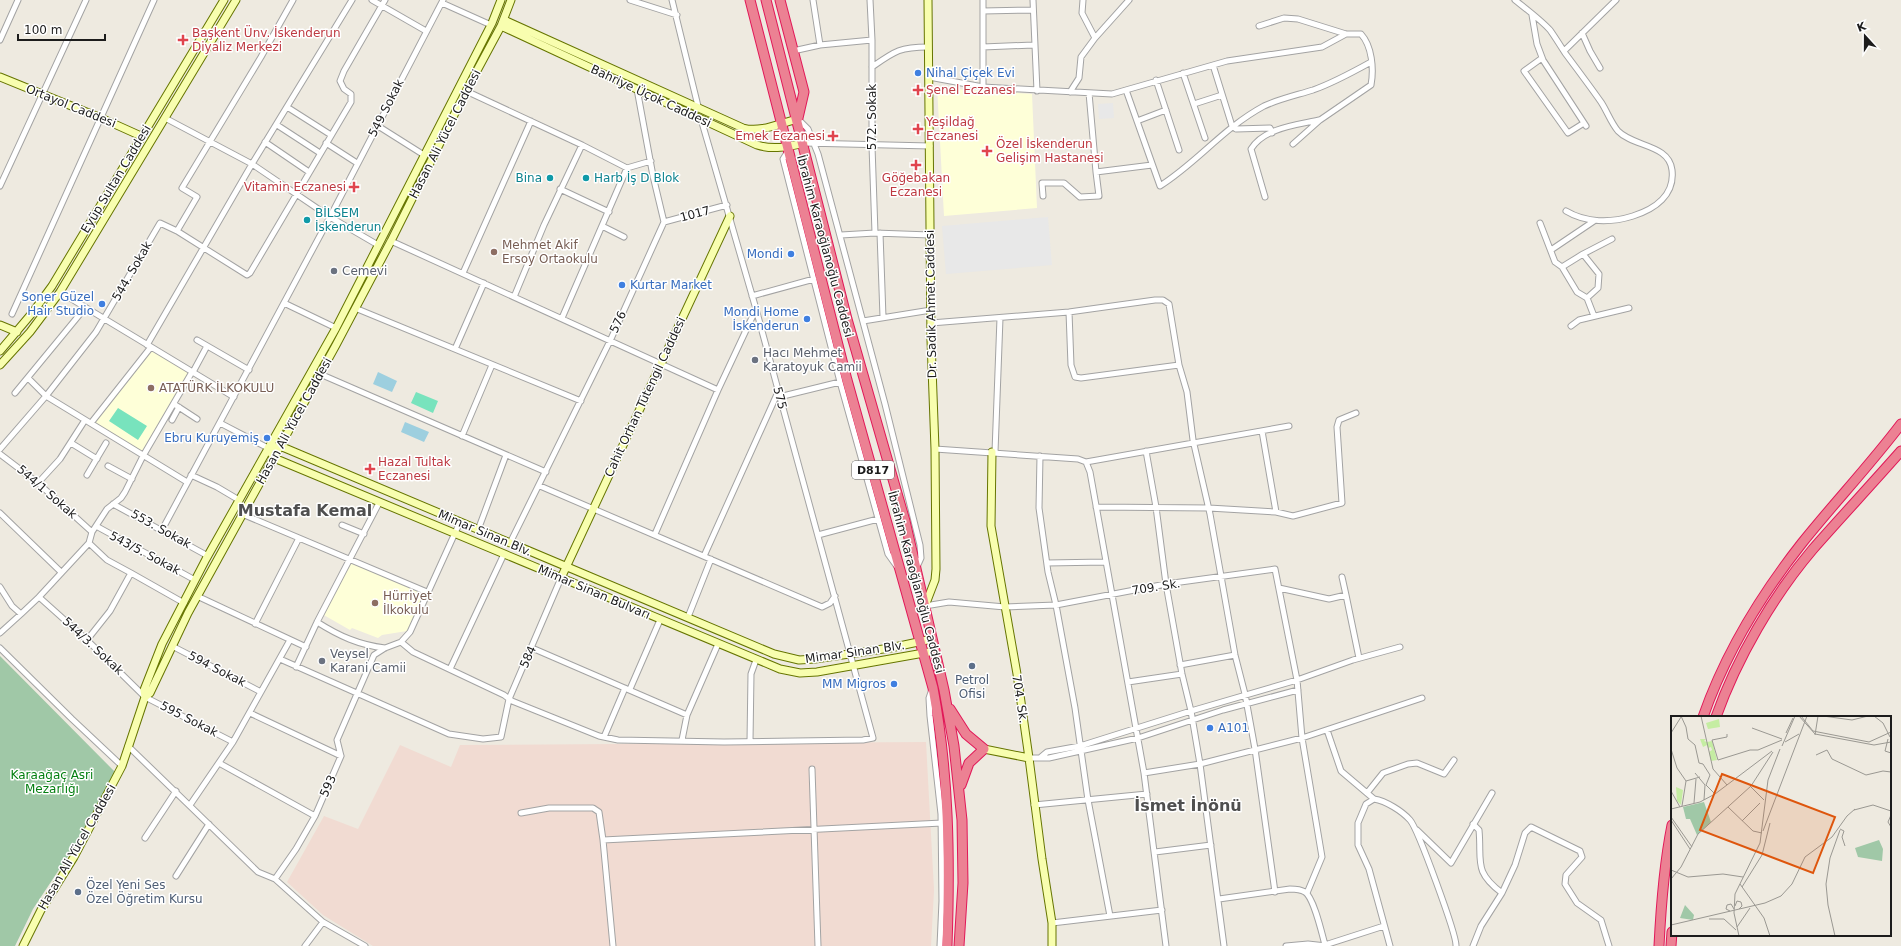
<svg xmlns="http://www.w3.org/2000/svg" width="1901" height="946" font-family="'DejaVu Sans',sans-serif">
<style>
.education{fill:#feffd8}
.military{fill:#f1dbd2}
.cemetery{fill:#a0c8a7}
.pitch{fill:#78e3bd}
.parking{fill:#e8e8e8}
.water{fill:#9dcfdf}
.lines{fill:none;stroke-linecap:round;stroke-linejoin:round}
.street-casing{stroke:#a3a3a3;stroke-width:7}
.secondary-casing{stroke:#667500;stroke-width:9}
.highway-casing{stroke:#e11858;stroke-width:11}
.street{stroke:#fff;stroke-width:5}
.secondary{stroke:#f8feaf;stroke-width:7}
.highway{stroke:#ec8193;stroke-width:9}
.health-dot{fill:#e0444e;stroke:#fff;stroke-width:1.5}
.shop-dot{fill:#3f7fe0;stroke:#fff;stroke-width:1.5}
.culture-dot{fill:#0f9aa8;stroke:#fff;stroke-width:1.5}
.education-dot{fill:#8d6e63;stroke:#fff;stroke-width:1.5}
.worship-dot{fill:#6b7280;stroke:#fff;stroke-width:1.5}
.service-dot{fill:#5c6f8a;stroke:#fff;stroke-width:1.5}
.labels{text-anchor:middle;stroke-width:3;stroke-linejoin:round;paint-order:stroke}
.shield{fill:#fff;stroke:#606060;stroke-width:1}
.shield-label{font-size:11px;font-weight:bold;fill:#1c1c1c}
.health-label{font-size:12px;fill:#be3a42;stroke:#fff;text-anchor:start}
.shop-label{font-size:12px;fill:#366cbe;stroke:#fff;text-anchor:end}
.street-label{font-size:12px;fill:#1c1c1c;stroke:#fff}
.culture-label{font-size:12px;fill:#0d838f;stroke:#fff;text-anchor:start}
.education-label{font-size:12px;fill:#785e54;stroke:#fff;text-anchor:start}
.worship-label{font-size:12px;fill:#5b616d;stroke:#fff;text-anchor:start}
.service-label{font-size:12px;fill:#4e5e75;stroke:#fff}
.park-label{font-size:12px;fill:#047f11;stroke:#fff}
.district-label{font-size:16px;font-weight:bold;fill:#4f4f4f;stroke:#fff}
.inset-road{fill:none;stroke:#9a9892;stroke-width:1}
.view{fill:#de560d;fill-opacity:0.15;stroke:#de560d;stroke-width:2}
.inset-edge{fill:none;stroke:#1c1c1c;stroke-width:2}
</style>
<rect width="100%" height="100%" fill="#eeeae0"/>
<!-- education -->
<path class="education" d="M937 86 954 89 1032 94 1037 208 944 216Z
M151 347 192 372 143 456 91 423Z
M351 560 427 592 407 631 382 635 378 638 352 628 350 630 322 614Z"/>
<!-- military -->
<path class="military" d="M926 742 934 890 931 946H373L323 915 287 882 324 816 358 829 400 745 451 767 460 745Z"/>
<!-- cemetery -->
<path class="cemetery" d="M0 656 115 772 72 850 33 909 15 946H0Z"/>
<!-- pitch -->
<path class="pitch" d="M416 392 438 401 433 413 411 403Z
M118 408 147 426 138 440 109 421Z"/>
<!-- parking -->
<path class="parking" d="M1113 103 1114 118 1099 119 1098 104Z
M1048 217 1052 265 946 274 942 226Z"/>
<!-- water -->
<path class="water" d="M378 372 397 381 392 392 373 384Z
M405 422 429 432 424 442 401 432Z"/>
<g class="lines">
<!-- street casing -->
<g class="street-casing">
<path id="street" d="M293 0 261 57 182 188 197 197 177 231 247 275 250 273 351 102V94L344 89 340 81 344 71 385 0
M372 0 426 31
M630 0 677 15
M672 0 698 106
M813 0 820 45
M870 0 872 40V146L875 233
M983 0V87
M1033 0 1037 91
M1515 0C1525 8 1541 20 1550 30 1555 37 1560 45 1565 53 1577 69 1589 85 1601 102 1607 111 1611 123 1618 131 1633 147 1669 144 1672 170 1675 195 1655 209 1633 216 1611 223 1586 223 1566 211
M442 3 491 25
M983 11 1033 10
M1532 15 1537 44 1543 60 1586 126
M1259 26 1284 18 1298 19 1346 34H1361C1372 46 1374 69 1371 85L1320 120 1293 144
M1582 33 1590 51 1600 68
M1095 38 1129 0
M0 40 18 0
M983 47 1033 45
M793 51 820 45 872 40
M1564 51 1616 0
M1542 58 1524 71 1568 133 1584 123
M1213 65 1232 126 1236 129 1270 128 1272 133
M872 67C895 51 900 47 928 47
M1183 73 1205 138
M929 77 983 87 1112 94 1227 61 1322 47 1346 34
M1156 80 1179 150
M1126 90 1160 186C1198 162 1223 128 1264 106 1279 99 1297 95 1313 90 1333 83 1353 72 1371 62
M466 91 582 145 627 168 651 161
M1070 92 1079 78 1081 57 1095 38 1082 13 1083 0
M1089 93 1096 172
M1194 104 1222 95
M287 107 331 135
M165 118 252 164 330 217 378 245
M798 119 808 129 818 154 885 404 920 545 921 558 916 569
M1137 121 1166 110
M277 125 320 153
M378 126 424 155
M265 142 309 172
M326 143 357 163
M804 143 930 146
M788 151 783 159 840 382 888 554 898 568
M0 186 86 0
M560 189 609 212
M1043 196 1042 183H1064L1080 197 1099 196 1096 172 1152 165
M1265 197 1251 149C1264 128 1296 125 1319 120
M664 222 727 205
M1540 223 1555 262 1562 267 1577 292 1587 298
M602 226 624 237
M880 233 883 317
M841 235 875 233 930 235
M391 241 718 390
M1551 250 1594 221
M1562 267 1583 254
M463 273 531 121
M60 292 234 397
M752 296 814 279
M514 297 544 225 582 145
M284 303 336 328
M355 308 581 401
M1069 312 1071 365 1075 377 1081 378 1179 365
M12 314 154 0
M1594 316 1587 298 1598 288 1599 274 1583 254 1612 239
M562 318 627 168
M863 321 931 310
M931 323 1069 312 1155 300H1163L1169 304 1179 365 1187 392 1193 440 1210 514 1235 655 1245 694 1255 749 1275 892
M1571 326 1579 320 1629 308
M197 340 249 370
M147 345 252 164 352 0
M455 349 484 283
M193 372 207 346
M320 374 546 472
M28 378 46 396 187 482
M15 393 85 308
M779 397 840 382
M174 404 197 419
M172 420 179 407
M91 423 151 347
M220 423 268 448
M1262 431 1276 512
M462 436 492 365
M71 443 97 459
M0 449 46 396 96 332 160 223 177 231
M935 449 1078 459 1086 462 1090 472 1144 773 1166 946
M1146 451 1156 507 1166 584 1182 674 1191 711 1200 764 1224 946
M995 452 1000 318
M0 454 38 483 92 532
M1040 456 1039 508 1048 572 1056 605 1075 708 1088 800 1110 916
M1086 462 1289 426
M108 466 132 479
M87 475 106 443
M191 475 217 487 239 500
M38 483 60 459 85 420
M540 486 822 607 830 603 835 596
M113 504 208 556
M1096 507 1209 508 1276 512 1293 516 1342 503 1337 427 1339 420 1356 413
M0 513 61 572
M242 514 427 592
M342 525 364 534
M96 526 195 580
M162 530 330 217 443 0
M478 530 506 455
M655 534 718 390 756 309
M818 535 878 519
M89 543 107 560 131 573
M510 543 610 341 664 222 653 176 637 89
M704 556 778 392
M1047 563 1105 562
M1342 577 1346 595
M0 587 12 606 21 614 39 597 89 543 92 532 107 509 121 498 125 492 143 456 192 372
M1279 588 1329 599 1346 595 1359 658
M197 596 306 647
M39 597 87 640 145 697 233 742
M925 606 949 602 1005 607 1056 605 1166 584 1275 569 1297 680 1302 738 1322 857 1307 893
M688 617 711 559
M317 622C339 636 359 645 385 648
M255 624 299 538
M0 633 21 614
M87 640 110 611 131 573 184 603
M401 642 413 652 504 695 512 701 599 736 618 740 724 742 863 740 873 738 756 309 701 119
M172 646 261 692
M0 648 72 719 122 766
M532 648 687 715
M280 659 449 734 483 739 501 737 509 699 561 578
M1180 665 1235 655
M296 667 317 622 379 503
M450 669 504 554
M1128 682 1182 674
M630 689 660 620
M932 689 929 698 930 716 941 814 942 901 940 946
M250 713 341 756
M1327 730 1341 771 1374 799
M604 737 625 688
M682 740 687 715 718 644
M750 741 751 674 756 660
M128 746 258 872 275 879 296 849 315 816 341 756 337 740 374 655 385 648 401 642 410 632 460 522
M1041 757 1047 752 1080 746 1191 711 1297 680 1353 660 1400 647
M1029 758H1049L1138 738 1223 710 1298 690
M219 763 315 816
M812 769 818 946
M1144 773 1200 764 1302 738 1422 698
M1367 793 1383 773 1408 764 1417 763 1444 774 1454 760
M190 805 233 742 290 640
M1034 805 1147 794
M521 813 549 808H593L599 812 603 840 613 946
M1473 824 1479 830C1482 862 1473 871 1502 893L1515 865 1525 833 1531 827 1580 851 1582 857 1566 875 1565 884 1577 903 1601 920 1609 946
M1417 830 1451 863 1492 793
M145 838 176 791
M603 840 942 823
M1155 852 1211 845
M176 876 209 824
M275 879 323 922 365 946
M1219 899 1290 889C1295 889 1300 889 1305 892 1314 898 1322 934 1325 945L1384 926
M1052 923 1162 910
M305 946 323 922
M1286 946 1308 944 1326 946
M1390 946 1369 869 1358 845V823L1366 804 1374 799C1386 801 1402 811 1410 820 1418 829 1457 936 1456 946
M1473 946 1481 926 1502 893"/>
</g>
<!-- secondary casing -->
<g class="secondary-casing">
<path id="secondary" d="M504 20 743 128C761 133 780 123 798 119
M501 26 757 145C773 150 788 147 804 143
M0 77 101 118 141 136
M0 325 17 332
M0 351 33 312 52 286 224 0
M0 365 30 332 60 292 236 0
M992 452 991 526 1017 674 1029 758 1042 859 1052 923V946
M561 578 730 216
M925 606 935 580 936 569 935 449 931 340 928 0
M932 639 890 648 815 659 799 660 774 654 280 446 268 448 274 458 780 669 800 673 817 672 935 651
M145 697 144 690 162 644 206 559 336 328 492 23 501 0
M984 749 1029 758
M23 946 41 910 74 857 122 766 145 697 150 693 188 613 336 345 391 241 466 91 501 26 511 0"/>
</g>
<!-- highway casing -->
<g class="highway-casing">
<path id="highway" d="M750 0 847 380 933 688C949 774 950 859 947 946
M766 0 847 319 905 521 944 690 954 746 962 820 963 883 959 946
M780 0 804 92 798 118
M950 709 966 734 984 749 969 763 961 785
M1703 717C1725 654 1761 595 1802 543 1834 503 1870 465 1901 424
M1716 717C1737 658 1773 596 1813 549 1842 516 1872 484 1901 451
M1659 946C1661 905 1664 865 1672 825
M1671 946 1672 932"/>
</g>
<!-- street -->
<use href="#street" class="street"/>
<!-- secondary -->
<use href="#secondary" class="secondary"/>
<!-- highway -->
<use href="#highway" class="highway"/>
</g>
<!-- markers -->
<g class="health-dot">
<path d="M181 34h4v4h4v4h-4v4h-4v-4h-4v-4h4z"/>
<path d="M916 84h4v4h4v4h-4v4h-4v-4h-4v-4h4z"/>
<path d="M916 123h4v4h4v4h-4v4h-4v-4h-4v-4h4z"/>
<path d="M831 130h4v4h4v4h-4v4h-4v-4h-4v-4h4z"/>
<path d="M985 145h4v4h4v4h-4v4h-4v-4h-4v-4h4z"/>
<path d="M914 159h4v4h4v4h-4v4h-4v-4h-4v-4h4z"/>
<path d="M352 181h4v4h4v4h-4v4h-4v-4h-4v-4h4z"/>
<path d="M368 463h4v4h4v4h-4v4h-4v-4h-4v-4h4z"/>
</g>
<g class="shop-dot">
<circle cx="918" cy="73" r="4"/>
<circle cx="791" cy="254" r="4"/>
<circle cx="622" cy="285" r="4"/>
<circle cx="102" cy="304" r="4"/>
<circle cx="807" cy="319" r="4"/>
<circle cx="267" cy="438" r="4"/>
<circle cx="894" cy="684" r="4"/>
<circle cx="1210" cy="728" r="4"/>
</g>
<g class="culture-dot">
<circle cx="550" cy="178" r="4"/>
<circle cx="586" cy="178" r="4"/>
<circle cx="307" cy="220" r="4"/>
</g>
<g class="education-dot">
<circle cx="494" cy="252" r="4"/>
<circle cx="151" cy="388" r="4"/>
<circle cx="375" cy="603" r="4"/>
</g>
<g class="worship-dot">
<circle cx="334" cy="271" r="4"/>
<circle cx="755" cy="360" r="4"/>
<circle cx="322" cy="661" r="4"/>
</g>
<g class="service-dot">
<circle cx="972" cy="666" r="4"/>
<circle cx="78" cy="892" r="4"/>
</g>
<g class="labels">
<!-- shield labels -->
<rect class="shield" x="852" y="461" width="42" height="18" rx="3"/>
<g class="shield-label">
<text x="873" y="474">D817</text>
</g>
<!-- health labels -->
<g class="health-label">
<text x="192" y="37">Başkent Ünv. İskenderun<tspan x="192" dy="14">Diyaliz Merkezi</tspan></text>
<text x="926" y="94">Şenel Eczanesi</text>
<text x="926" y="126">Yeşildağ<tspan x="926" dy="14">Eczanesi</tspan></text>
<text x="825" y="140" text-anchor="end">Emek Eczanesi</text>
<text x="996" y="148">Özel İskenderun<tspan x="996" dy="14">Gelişim Hastanesi</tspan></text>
<text x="916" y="182" text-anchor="middle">Göğebakan<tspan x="916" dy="14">Eczanesi</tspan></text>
<text x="346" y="191" text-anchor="end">Vitamin Eczanesi</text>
<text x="378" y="466">Hazal Tultak<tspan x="378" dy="14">Eczanesi</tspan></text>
</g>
<!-- shop labels -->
<g class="shop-label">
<text x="926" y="77" text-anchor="start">Nihal Çiçek Evi</text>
<text x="783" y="258">Mondi</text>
<text x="630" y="289" text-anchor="start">Kurtar Market</text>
<text x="94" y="301">Soner Güzel<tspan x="94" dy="14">Hair Studio</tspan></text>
<text x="799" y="316">Mondi Home<tspan x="799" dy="14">İskenderun</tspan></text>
<text x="259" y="442">Ebru Kuruyemiş</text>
<text x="886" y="688">MM Migros</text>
<text x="1218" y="732" text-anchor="start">A101</text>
</g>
<!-- street labels -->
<g class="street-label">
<text transform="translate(651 96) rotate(25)" y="4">Bahriye Üçok Caddesi</text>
<text transform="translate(71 106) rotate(22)" y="4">Ortayol Caddesi</text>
<text transform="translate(386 108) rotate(-63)" y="4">549 Sokak</text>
<text transform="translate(872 117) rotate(-90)" y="4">572. Sokak</text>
<text transform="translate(445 134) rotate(-63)" y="4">Hasan Ali Yücel Caddesi</text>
<text transform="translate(116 179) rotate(-59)" y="4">Eyüp Sultan Caddesi</text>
<text transform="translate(695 214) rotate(-15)" y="4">1017</text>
<text transform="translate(825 246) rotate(75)" y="4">İbrahim Karaoğlanoğlu Caddesi</text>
<text transform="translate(132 271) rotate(-60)" y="4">544. Sokak</text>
<text transform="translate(931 304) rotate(-91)" y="4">Dr. Sadık Ahmet Caddesi</text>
<text transform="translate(618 322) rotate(-65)" y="4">576</text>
<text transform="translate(645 397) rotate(-65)" y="4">Cahit Orhan Tütengil Caddesi</text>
<text transform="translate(780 398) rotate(75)" y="4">575</text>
<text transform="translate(294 421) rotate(-61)" y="4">Hasan Ali Yücel Caddesi</text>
<text transform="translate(47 492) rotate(41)" y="4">544/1 Sokak</text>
<text transform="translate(161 529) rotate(29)" y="4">553. Sokak</text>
<text transform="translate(485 533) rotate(23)" y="4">Mimar Sinan Blv.</text>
<text transform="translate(145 553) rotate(28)" y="4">543/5. Sokak</text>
<text transform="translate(916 582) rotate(75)" y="4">İbrahim Karaoğlanoğlu Caddesi</text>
<text transform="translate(1156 587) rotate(-9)" y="4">709. Sk.</text>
<text transform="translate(594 592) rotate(23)" y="4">Mimar Sinan Bulvarı</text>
<text transform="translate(93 646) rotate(43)" y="4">544/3. Sokak</text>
<text transform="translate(855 652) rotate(-8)" y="4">Mimar Sinan Blv.</text>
<text transform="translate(528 657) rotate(-66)" y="4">584</text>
<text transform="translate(217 669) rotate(27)" y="4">594 Sokak</text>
<text transform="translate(1020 699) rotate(81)" y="4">704. Sk.</text>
<text transform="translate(189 719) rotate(27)" y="4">595 Sokak</text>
<text transform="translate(328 786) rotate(-66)" y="4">593</text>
<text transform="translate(77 847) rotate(-60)" y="4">Hasan Ali Yücel Caddesi</text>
</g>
<!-- culture labels -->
<g class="culture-label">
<text x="542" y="182" text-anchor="end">Bina</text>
<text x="594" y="182">Harb İş D Blok</text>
<text x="315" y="217">BİLSEM<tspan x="315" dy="14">İskenderun</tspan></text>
</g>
<!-- education labels -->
<g class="education-label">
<text x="502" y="249">Mehmet Akif<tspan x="502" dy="14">Ersoy Ortaokulu</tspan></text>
<text x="159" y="392">ATATÜRK İLKOKULU</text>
<text x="383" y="600">Hürriyet<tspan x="383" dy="14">İlkokulu</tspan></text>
</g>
<!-- worship labels -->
<g class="worship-label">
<text x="342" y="275">Cemevi</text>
<text x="763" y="357">Hacı Mehmet<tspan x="763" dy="14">Karatoyuk Camii</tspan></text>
<text x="330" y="658">Veysel<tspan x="330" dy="14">Karani Camii</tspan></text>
</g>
<!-- service labels -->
<g class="service-label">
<text x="972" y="684">Petrol<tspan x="972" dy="14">Ofisi</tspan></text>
<text x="86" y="889" text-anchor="start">Özel Yeni Ses<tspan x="86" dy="14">Özel Öğretim Kursu</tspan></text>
</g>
<!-- park labels -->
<g class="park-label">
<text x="52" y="779">Karaağaç Asri<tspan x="52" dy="14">Mezarlığı</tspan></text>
</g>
<!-- district labels -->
<g class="district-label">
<text x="305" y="516">Mustafa Kemal</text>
<text x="1188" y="811">İsmet İnönü</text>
</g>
</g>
<!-- overview -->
<g transform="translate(1671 716)">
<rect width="220" height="220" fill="#eeeae0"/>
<path d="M48 3 49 11 37 13 35 7ZM29 23H35L33 25 36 26 41 25 46 44 40 45 38 36 41 34 40 31 37 32 36 29 32 31ZM5 71 12 74 10 89 6 85Z" fill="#c5eda2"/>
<path d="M33 86 40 106 26 119 19 103H15L12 91ZM208 124 212 133 211 145 187 141 184 132ZM14 189 23 199 22 204 9 202Z" fill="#a0c8a7"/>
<path class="inset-road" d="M10 0 15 11 17 23 24 29 28 47 32 48 39 59 35 69M30 0 42 53 56 69M128 0 144 18 203 29 220 26M130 0 142 15 198 26 220 16M152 0 181 4 197 0M203 0 212 7 219 21M81 12 111 23M0 17 10 1M115 17 122 2M56 18V21L41 24 47 44 79 34H87L111 24M144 19 147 0M217 23 214 35 220 37M114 26 128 18M111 30 124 0M0 33 6 52 15 65M145 39 156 34 161 43 195 59 212 55 220 56M24 57 34 69 33 84M15 65 29 61M35 69 44 78M80 71 93 84M0 75 9 91M23 87 25 63M11 90 15 65M57 91 82 115 91 117M0 93 29 86 44 78 101 35M183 94 202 89 220 95M220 99 217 106 220 111M0 101 21 131M0 104 19 133M71 105 89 87M169 113 173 115 171 121 174 130M92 115 136 0M0 154 17 161 52 158 72 161M0 163 10 151 27 118 80 70 102 36M69 168 93 202 99 220M71 171 91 139 99 107M64 190 66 185 70 186 71 190 68 193M59 195 55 193 56 189 60 188 63 193M38 203H53L65 214M0 209 94 187 110 180 121 168 134 141 161 121 176 100 184 93M66 211 79 192M68 220 63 197 64 178 89 127 97 64 109 33M164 220 157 189 155 168 159 142 169 114"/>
<path class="view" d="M51 58 164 101 142 157 29 114Z"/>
<rect width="220" height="220" class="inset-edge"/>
</g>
<!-- north arrow -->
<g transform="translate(1865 36) rotate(339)" stroke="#ffffff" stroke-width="3" paint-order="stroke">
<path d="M0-3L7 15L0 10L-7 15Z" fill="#1c1c1c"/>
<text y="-6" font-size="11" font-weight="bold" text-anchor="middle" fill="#1c1c1c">K</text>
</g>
<!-- scale -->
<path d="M18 34v6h87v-6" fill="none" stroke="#1c1c1c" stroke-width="2"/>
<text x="24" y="34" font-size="12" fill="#1c1c1c" stroke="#ffffff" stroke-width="3" paint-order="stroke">100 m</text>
</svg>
